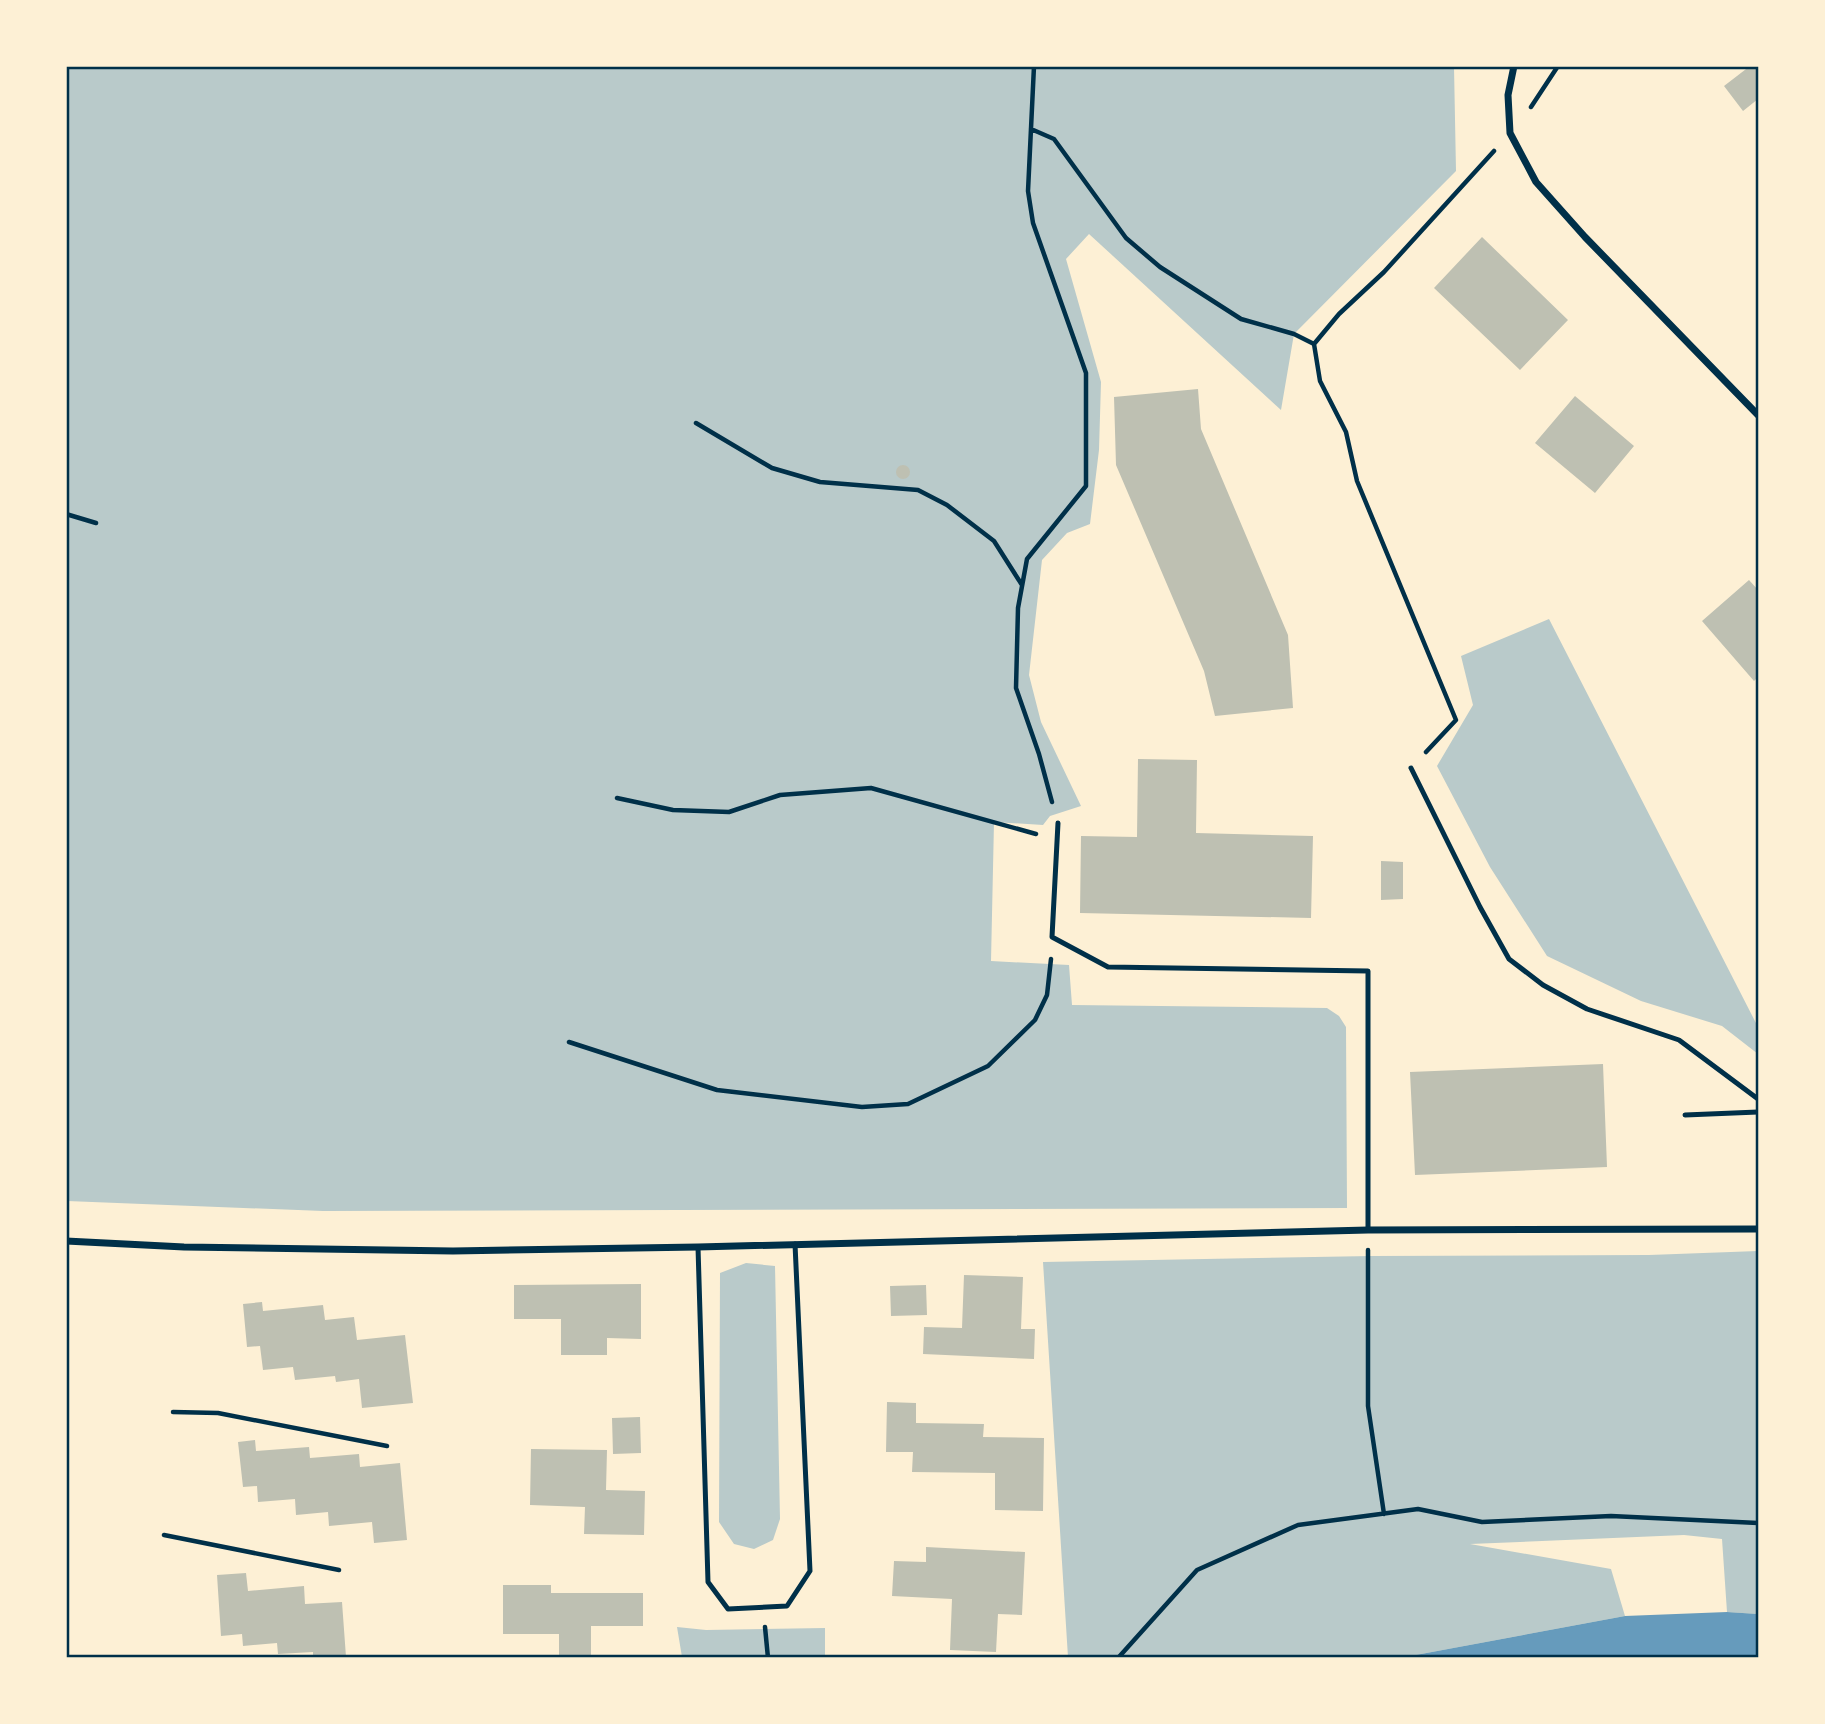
<svg xmlns="http://www.w3.org/2000/svg" width="1825" height="1724" font-family="Inter,sans-serif">
<style>
.green{fill:#b9caca}
.water{fill:#669bbc}
.building{fill:#bec0b2}
.lines{fill:none;stroke-linecap:round;stroke-linejoin:round}
.path{stroke:#003049;stroke-width:4.5}
.service{stroke:#003049;stroke-width:5}
.minor{stroke:#003049;stroke-width:7}
.neatline{fill:none;stroke:#003049;stroke-width:2.5}
</style>
<rect width="100%" height="100%" fill="#fdf0d5"/>
<!-- green -->
<path class="green" d="M67 67H1454L1456 171 1294 334 1281 410 1089 234 1066 259 1101 382 1099 450 1090 524 1067 533 1042 560 1029 675 1041 722 1081 806 1050 816 1043 825 994 822 991 961 1069 965 1072 1005 1327 1008 1339 1016 1346 1027 1347 1208 323 1211 67 1201Z
M1549 619 1758 1027V1054L1722 1026 1641 1001 1547 956 1490 867 1437 766 1473 705 1461 656Z
M1758 1251V1614L1727 1612 1722 1539 1684 1535 1470 1544 1611 1569 1625 1616 1405 1657H1068L1043 1262 1372 1256 1649 1255Z
M746 1263 775 1266 780 1519 773 1540 754 1549 734 1544 719 1522 720 1273Z
M677 1627 706 1630 825 1628V1657H682Z"/>
<!-- water -->
<path class="water" d="M1727 1612 1758 1614V1657H1405L1625 1616Z"/>
<!-- building -->
<path class="building" d="M1750 66H1758V99L1743 111 1724 86Z
M1482 237 1568 320 1520 370 1434 288Z
M1198 389 1201 429 1288 635 1293 708 1215 716 1204 671 1116 465 1114 397Z
M1575 396 1634 446 1595 493 1535 443Z
M896 472a7 7 0 1 1 14 0a7 7 0 1 1-14 0Z
M1749 580 1758 590V677L1754 681 1702 621Z
M1138 759 1197 760 1196 833 1313 836 1311 918 1080 913 1081 836 1137 837Z
M1381 861 1403 862V899L1381 900Z
M1603 1064 1607 1167 1415 1175 1410 1072Z
M964 1275 1023 1277 1021 1329H1035L1034 1359 923 1354 924 1327 962 1328Z
M641 1284V1339L607 1338V1355H561V1319H514V1285Z
M926 1285 927 1315 891 1316 890 1286Z
M262 1302 263 1311 323 1305 325 1320 354 1317 357 1340 405 1335 413 1403 362 1408 359 1379 336 1382 335 1376 295 1380 293 1367 263 1370 260 1346 247 1347 243 1304Z
M887 1402 916 1403V1423L984 1424 983 1437 1044 1438 1043 1511 995 1510V1473L912 1472 913 1452H886Z
M640 1417 641 1453 613 1454 612 1418Z
M255 1440 256 1451 309 1447 310 1458 359 1454 360 1467 400 1463 407 1540 374 1543 372 1522 329 1526 328 1512 296 1515 295 1499 258 1502 257 1486 243 1487 238 1442Z
M531 1449 607 1450 606 1490 645 1491 644 1535 584 1534 585 1507 530 1505Z
M926 1547 1025 1552 1022 1615 998 1614 996 1652 950 1650 952 1599 892 1596 894 1561 926 1562Z
M246 1573 248 1591 304 1586 305 1604 342 1602 346 1657H313V1652L278 1654 277 1643 243 1646 242 1634 221 1636 217 1575Z
M503 1585H551V1593H643V1626H591V1657H559V1634H503Z"/>
<g class="lines">
<!-- path -->
<path class="path" d="M1034 66 1028 191 1033 223 1086 373V486L1027 559 1018 608 1016 688 1039 754 1052 802
M1531 107 1558 66
M1031 129 1054 139 1126 238 1160 267 1241 319 1294 334 1314 344
M696 423 772 468 820 482 918 490 947 505 994 541 1022 585
M66 514 96 523
M1426 752 1456 720 1357 481 1346 432 1320 381 1314 344 1339 314 1384 272 1494 151
M617 798 673 810 729 812 780 795 871 788 1036 834
M569 1042 717 1090 862 1107 908 1104 988 1066 1035 1020 1047 995 1051 959
M1368 1250V1406L1384 1514
M173 1412 218 1413 387 1446
M164 1535 339 1570
M765 1627 768 1658
M1118 1658 1197 1570 1298 1525 1418 1509 1482 1522 1611 1516 1758 1523"/>
<!-- service -->
<path class="service" d="M1411 768 1480 907 1509 959 1543 985 1587 1009 1679 1040 1758 1099
M1058 823 1052 937 1108 967 1368 971V1230
M1685 1115 1758 1112
M698 1247 708 1582 728 1609 787 1606 810 1571 795 1244"/>
<!-- minor -->
<path class="minor" d="M1514 66 1508 95 1510 133 1536 182 1585 237 1758 415
M66 1241 184 1247 453 1251 698 1247 1368 1230 1758 1229"/>
</g>
<!-- border -->
<rect width="1825" height="1724" fill="none" stroke="#fdf0d5" stroke-width="136"/>
<rect x="68" y="68" width="1689" height="1588" class="neatline"/>
</svg>
